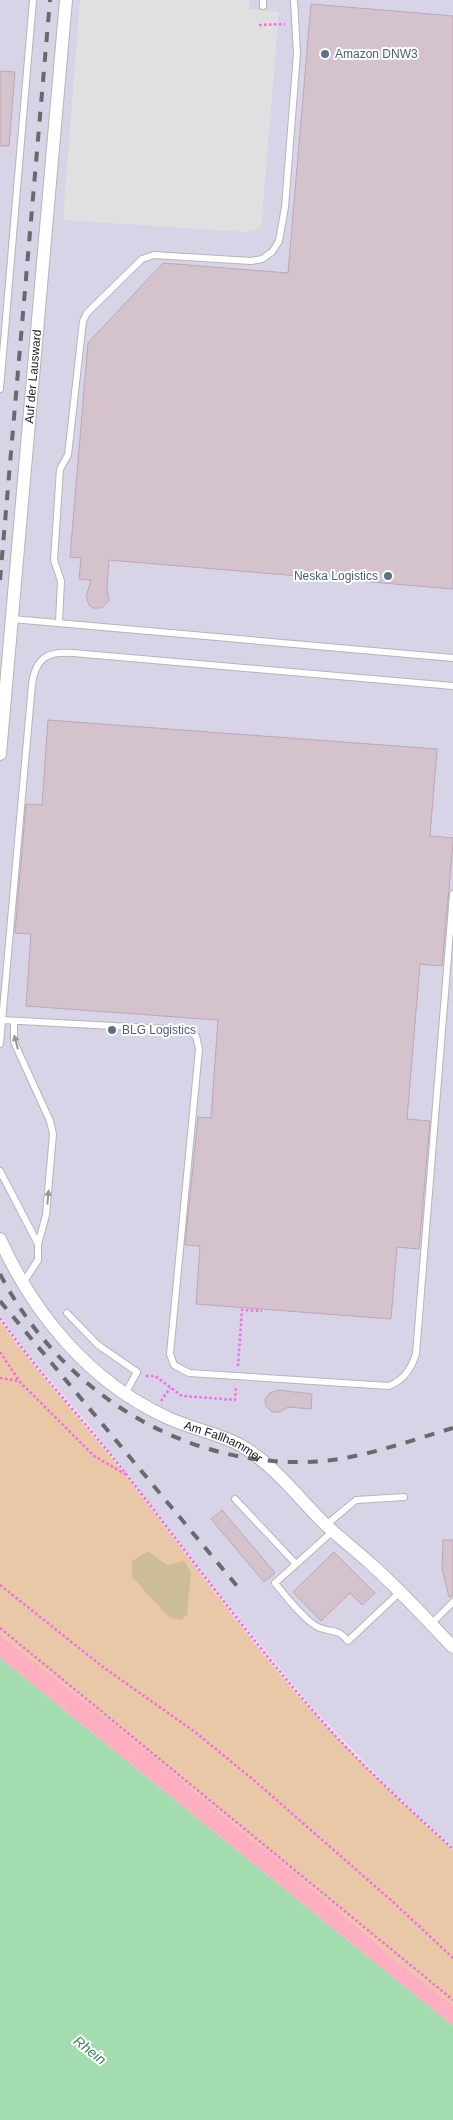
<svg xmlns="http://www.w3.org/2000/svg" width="453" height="2120" font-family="Arial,sans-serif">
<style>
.industrial{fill:#d7d4e7}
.grass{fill:#e9c8a7}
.forest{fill:#cdbd97}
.sand{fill:#ffafc0}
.parking{fill:#e0e0e0}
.water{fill:#a2dcaf}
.building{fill:#d4c3cd;stroke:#bfa5b4}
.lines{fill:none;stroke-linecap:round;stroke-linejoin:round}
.lane-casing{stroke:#b5b5b5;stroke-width:8}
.street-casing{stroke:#b5b5b5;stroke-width:14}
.path{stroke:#f967ec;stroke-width:2.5;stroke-dasharray:2.5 2.5;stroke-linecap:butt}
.lane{stroke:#fff;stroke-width:6}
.street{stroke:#fff;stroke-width:12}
.rail{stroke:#6a6a6a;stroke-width:4;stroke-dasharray:10 10;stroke-linecap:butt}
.oneway{fill:#999}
.service-dot{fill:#5c6f8a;stroke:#fff;stroke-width:2}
.labels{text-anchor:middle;stroke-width:4;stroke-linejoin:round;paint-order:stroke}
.service-label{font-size:12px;fill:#4e5e75;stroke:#fff;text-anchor:start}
.street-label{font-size:12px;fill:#1c1c1c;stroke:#fff}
.water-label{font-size:14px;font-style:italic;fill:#3b8460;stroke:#fff}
</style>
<rect width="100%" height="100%" fill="#eee2e6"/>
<!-- industrial -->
<path class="industrial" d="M0 0H453V1847L392 1791 310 1705 225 1601 86 1421 24 1349 0 1315Z"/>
<!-- grass -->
<path class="grass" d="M0 1321C38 1375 85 1424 126 1476 186 1553 243 1634 308 1707 354 1758 403 1804 453 1850V2005L398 1962 282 1862 255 1842 125 1733 0 1635Z"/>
<!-- forest -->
<path class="forest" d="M148 1551 167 1565 184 1561 191 1572 187 1615 181 1620 170 1618 132 1577V1561Z"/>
<!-- sand -->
<path class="sand" d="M0 1635 125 1733 255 1842 282 1862 398 1962 453 2005V2026L0 1658Z"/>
<!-- parking -->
<path class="parking" d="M80 0H250L249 9 279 12 261 228 246 232 63 220Z"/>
<!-- water -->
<path class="water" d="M0 1658 453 2026V2120H0Z"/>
<!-- building -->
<path class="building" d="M311 4 453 16V589L109 560 107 589 109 600 102 608H93L89 605 86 597 91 580 79 579 81 558 70 557 88 343 163 263 288 273Z
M0 71 15 72 9 146H0Z
M48 720 437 749 430 836 453 838V844L442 966 420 964 407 1119 430 1121 419 1249 397 1247 391 1319 196 1304 200 1246 185 1245 198 1117 211 1118 218 1020 26 1006 31 934 15 933 26 804 42 805Z
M278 1390 312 1394 311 1409 288 1407 280 1412H272L266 1406 265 1400 270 1393Z
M222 1510 275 1573 264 1582 211 1519Z
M443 1540H453V1596L449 1597 442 1569Z
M334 1552 375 1593 362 1605 350 1593 321 1621 293 1592Z"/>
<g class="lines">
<!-- lane casing -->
<g class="lane-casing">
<path id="lane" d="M263 6V0
M0 389 33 0
M12 619 453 658
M59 622 61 581 54 560 60 469 68 455 83 321 87 313 142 259 154 255 251 261 262 259 272 252 279 241 285 207 297 53 294 0
M2 1020 187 1030 196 1036 199 1049 170 1354 174 1365 189 1373 389 1386C404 1380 411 1369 416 1354L453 894
M14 1021V1042L50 1121 53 1134 46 1215 38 1244V1260L23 1283
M0 1044 32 684C36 657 48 651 73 653L453 686
M0 1171 38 1244
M67 1313 98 1345 137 1372 125 1394
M235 1499 296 1564
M326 1525 356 1500 404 1497
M333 1531 275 1583C285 1595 306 1623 320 1628 334 1633 337 1628 348 1641L400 1592
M431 1624 453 1602"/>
</g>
<!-- street casing -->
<g class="street-casing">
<g id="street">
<path id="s1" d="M0 754 66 0"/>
<path id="s2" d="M0 1239C33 1313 89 1381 164 1416 191 1430 227 1434 251 1452 280 1472 302 1502 327 1526 342 1540 358 1552 373 1566 401 1591 427 1620 453 1647"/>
</g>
</g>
<!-- path -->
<path class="path" d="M259 25 285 24
M0 1318C38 1373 85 1421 126 1474 186 1551 244 1631 308 1705 352 1757 403 1803 453 1849
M0 1352 20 1382 94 1456 125 1474
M238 1366 242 1310 262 1311
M146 1376H155L182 1396 235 1400 236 1386
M0 1378 19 1381
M161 1401 170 1388
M0 1585 103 1667 195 1732 256 1782 392 1901 453 1958
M0 1628 453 2000"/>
<!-- lane -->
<use href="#lane" class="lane"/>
<!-- street -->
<use href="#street" class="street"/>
<!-- rail -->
<path class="rail" d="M0 580 50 0
M0 1274C59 1388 177 1465 306 1462 356 1461 405 1442 453 1428
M0 1301 237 1586"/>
</g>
<!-- one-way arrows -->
<defs><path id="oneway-solid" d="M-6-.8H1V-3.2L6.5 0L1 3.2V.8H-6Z" transform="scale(1.25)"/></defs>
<g class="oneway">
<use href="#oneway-solid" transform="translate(16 1042) rotate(-105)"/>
<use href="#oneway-solid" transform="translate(48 1197) rotate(-85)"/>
</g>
<!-- markers -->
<g class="service-dot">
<circle cx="325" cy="54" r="5"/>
<circle cx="388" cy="576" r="5"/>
<circle cx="112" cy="1030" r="5"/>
</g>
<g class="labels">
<!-- service labels -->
<g class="service-label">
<text x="335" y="58">Amazon DNW3</text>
<text x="378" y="580" text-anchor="end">Neska Logistics</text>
<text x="122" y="1034">BLG Logistics</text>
</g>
<!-- street labels -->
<g class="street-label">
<text dy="4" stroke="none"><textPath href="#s1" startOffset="379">Auf der Lausward</textPath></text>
<text dy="4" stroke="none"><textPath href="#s2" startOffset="311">Am Fallhammer</textPath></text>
</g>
<!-- water labels -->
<g class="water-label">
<text transform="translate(90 2050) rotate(38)" y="5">Rhein</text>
</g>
</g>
</svg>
